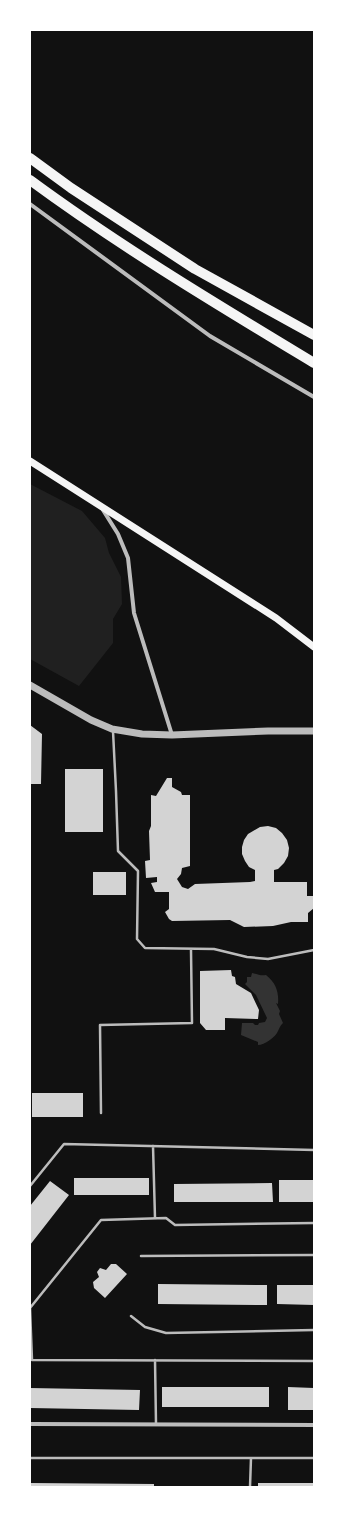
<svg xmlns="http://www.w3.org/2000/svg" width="344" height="1517" font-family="'Sofia Sans Condensed',sans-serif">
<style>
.green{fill:#202020}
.water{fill:#333}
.building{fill:#d3d3d3}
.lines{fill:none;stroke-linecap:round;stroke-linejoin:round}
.service{stroke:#bcbcbc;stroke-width:2.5}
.minor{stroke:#bcbcbc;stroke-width:4}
.tertiary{stroke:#bcbcbc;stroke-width:7}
.secondary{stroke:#f5f5f5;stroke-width:7}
.motorway{stroke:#f5f5f5;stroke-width:10}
</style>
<rect width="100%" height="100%" fill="#111"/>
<!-- green -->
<path class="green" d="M30 484 82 511 105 538 109 553 121 577 122 604 113 619V643L79 686 30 659Z"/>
<!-- water -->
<path class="water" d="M252 973C257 974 261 976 266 975 276 983 279 992 278 1004L276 1003 280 1011 279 1014 283 1023C280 1026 280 1027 278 1031 276 1037 264 1045 258 1045V1042L241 1035 242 1023H253L255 1025H258L259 1023 265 1022 267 1018 256 995 245 984 247 982V977H251Z"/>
<!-- building -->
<path class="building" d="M30 725 42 734 41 784H30Z
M65 769H103V832H65Z
M167 778H172V787L181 792 182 795H190V866L182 868 181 874 177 879 182 887 188 889 195 884 250 882 255 881V870L249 867 245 861 242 854V847L244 840 248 834 260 827 268 826 276 828 282 833 287 840 289 848 288 856 284 863 278 869 274 870V882H307V896H314V908L308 913V922H291L273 926 244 927 230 920 172 921 169 919 165 912 169 909V892H155L151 883 157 882V877L146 878 145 861 150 860 149 831 151 826V795L156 796Z
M93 872H126V895H93Z
M231 970 232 976 235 977 236 984 251 993 259 1010 258 1019 225 1018V1030H206L200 1023V971Z
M32 1093H83V1117H32Z
M74 1178H149V1195H74Z
M279 1180H314V1202H279Z
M50 1181 69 1195 30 1245V1206Z
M272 1183 273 1202H174V1184Z
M111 1264H116L127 1274 105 1298 94 1288 93 1282 99 1277 97 1272 100 1268 106 1270Z
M158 1284 267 1285V1305L158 1304Z
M277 1285H314V1305L277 1304Z
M162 1387H269V1407H162Z
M288 1387 314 1388V1410H288Z
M30 1388 140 1390 139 1410 30 1408Z
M30 1483 154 1484V1487H30Z
M258 1483H314V1487H258Z"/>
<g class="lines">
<!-- service -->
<path class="service" d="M113 731 116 791 118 851 138 871 137 939 145 948 214 949 247 957 268 959 314 950
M101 1113 100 1025 192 1023 191 950
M153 1146 155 1218
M30 1186 64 1144 314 1150
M314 1223 175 1225 166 1218 101 1220 30 1308 32 1360 314 1361
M141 1256 314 1255
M131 1316 145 1327 166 1333 314 1330
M155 1360 156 1424
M30 1458H314
M250 1487 251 1458"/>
<!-- minor -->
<path class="minor" d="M30 204 210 336 314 397
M103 510 118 534 128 558 134 613 172 735
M30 1424 314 1425"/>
<!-- tertiary -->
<path class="tertiary" d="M30 685 91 720 112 729 142 734 172 735 268 731H314"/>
<!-- secondary -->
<path class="secondary" d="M30 461 276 618 314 647"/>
<!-- motorway -->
<path class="motorway" d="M30 158 71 188 195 269 314 335
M30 180C121 247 218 305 314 363"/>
</g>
<!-- border -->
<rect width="344" height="1517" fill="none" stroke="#ffffff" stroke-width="62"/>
</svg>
